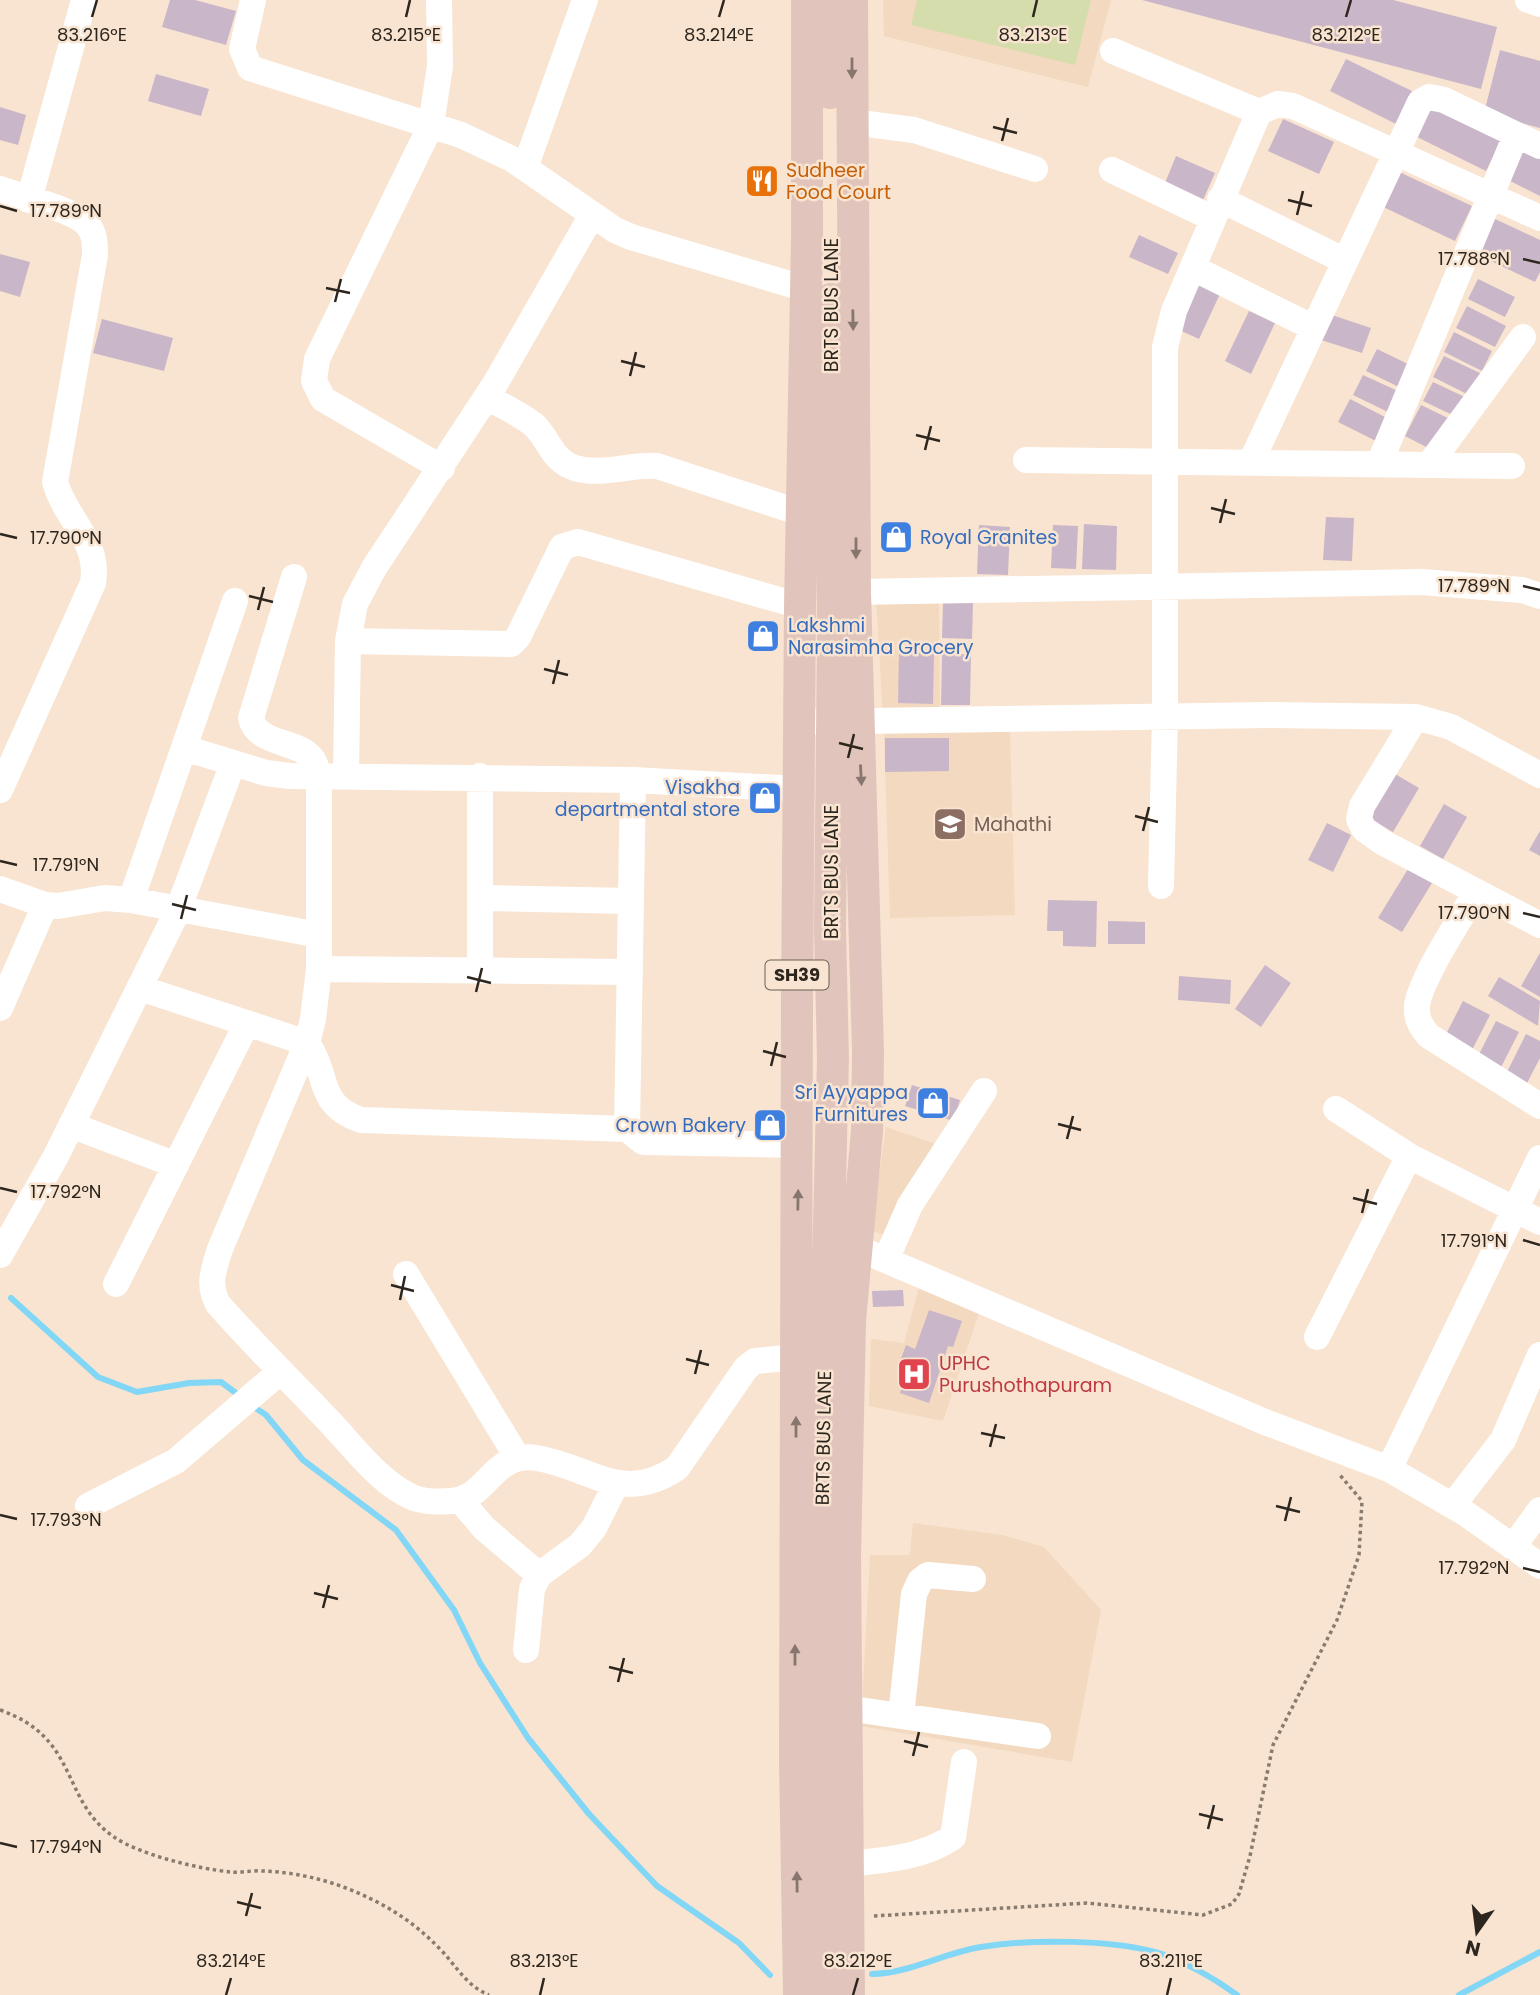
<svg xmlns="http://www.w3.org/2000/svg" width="1540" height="1995" font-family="Poppins,sans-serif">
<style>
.built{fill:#f2d9bf}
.green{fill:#d5ddac}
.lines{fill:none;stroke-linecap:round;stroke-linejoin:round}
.stream{stroke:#82d6f6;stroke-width:6}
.building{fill:#cab6c9}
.path{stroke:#897c6f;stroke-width:3.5;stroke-dasharray:3.5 3.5;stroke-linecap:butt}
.minor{stroke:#fff;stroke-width:26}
.major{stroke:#e1c5bc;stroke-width:32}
.oneway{fill:#87766d}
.ticks{fill:none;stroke:#2d261e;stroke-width:2.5}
.labels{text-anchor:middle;stroke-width:5;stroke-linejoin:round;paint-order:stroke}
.shield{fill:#f8e4d0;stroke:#6a5f53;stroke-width:2}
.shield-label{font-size:18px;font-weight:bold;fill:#2d261e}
.food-label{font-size:19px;fill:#c56008;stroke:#f8e4d0;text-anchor:start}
.street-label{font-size:19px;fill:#2d261e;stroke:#f8e4d0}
.shop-label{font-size:19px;fill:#366cbe;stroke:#f8e4d0;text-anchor:end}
.education-label{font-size:19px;fill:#785e54;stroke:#f8e4d0;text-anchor:start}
.health-label{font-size:19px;fill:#be3a42;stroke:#f8e4d0;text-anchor:start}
.ticks-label{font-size:18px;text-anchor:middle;fill:#2d261e;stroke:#f8e4d0;stroke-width:5;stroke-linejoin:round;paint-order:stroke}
</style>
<rect width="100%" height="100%" fill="#f8e4d0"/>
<!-- built -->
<path class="built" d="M883 0H1111L1088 87 884 36Z
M876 598 939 600 940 731 1010 730 1015 915 890 918 884 733Z
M886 1127 942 1146 886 1235 871 1231Z
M921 1280 979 1313 943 1421 869 1406 871 1339 904 1343Z
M913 1523 1002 1535 1044 1547 1101 1610 1072 1762 861 1726 870 1555H910Z"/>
<!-- green -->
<path class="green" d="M917 0H1091L1075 65 911 25Z"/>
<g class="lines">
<!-- stream -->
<path class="stream" d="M11 1298 98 1377 137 1392 189 1383 221 1382 240 1396
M251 1405 266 1415 303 1460 396 1530 454 1610 480 1663 528 1738 589 1814 657 1886 739 1943 770 1975
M872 1974C911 1973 943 1953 981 1947 1029 1939 1115 1939 1162 1954 1189 1964 1214 1978 1237 1995
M1459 1995 1540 1952"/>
</g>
<!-- building -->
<path class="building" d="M170 0H195L236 11 226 45 162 27Z
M1142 0H1393L1497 27 1481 89Z
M1500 50 1540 61V128L1484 113Z
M1346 59 1412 91 1396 124 1330 91Z
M156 74 209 89 201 116 148 101Z
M1431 99 1504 135 1486 171 1413 135Z
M0 107 26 115 18 145 0 140Z
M1283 119 1334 142 1319 174 1268 151Z
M1520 141 1540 151V196L1502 177Z
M1176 156 1215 173 1203 200 1165 183Z
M1395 170 1472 206 1455 241 1379 205Z
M1491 217 1540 240V272L1535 282 1474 253Z
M1139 235 1178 253 1168 274 1129 257Z
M0 254 30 262 20 297 0 291Z
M1478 279 1515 297 1505 317 1468 299Z
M1198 283 1220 294 1199 339 1177 329Z
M1467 306 1506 326 1495 347 1456 328Z
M1249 311 1275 323 1251 374 1225 361Z
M1329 314 1371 328 1362 353 1321 340Z
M102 319 173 338 164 371 93 353Z
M1454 332 1492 351 1482 371 1444 352Z
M1377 349 1414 367 1403 389 1366 371Z
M1444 356 1482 374 1471 396 1433 377Z
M1363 375 1400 392 1390 413 1353 395Z
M1433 382 1469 399 1459 418 1423 401Z
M1350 399 1387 418 1376 441 1338 422Z
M1421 405 1452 420 1436 452 1405 436Z
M1326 517 1354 518 1352 561 1323 560Z
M1084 524 1117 526 1116 570 1082 569Z
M979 525 1010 527 1008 575 977 574Z
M1053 525 1078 526 1076 569 1051 568Z
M943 602 973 603 972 639 942 638Z
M899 652 934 653 933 704 898 703Z
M942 654H971L970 705H941Z
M885 738H949V771L885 772Z
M1395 774 1419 788 1393 832 1369 818Z
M1444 804 1467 817 1443 859 1420 846Z
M1327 823 1351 835 1333 872 1308 860Z
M1540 831V856L1529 850Z
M1408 869 1432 883 1402 932 1378 918Z
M1048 900 1097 901 1096 947 1063 946V931H1047Z
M1108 921 1145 922V944H1108Z
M1540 953V997L1521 986Z
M1265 965 1291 983 1261 1027 1235 1009Z
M1179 976 1231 980 1230 1004 1178 1000Z
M1499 977 1540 1001 1538 1026 1488 996Z
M1463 1001 1490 1015 1469 1056 1442 1042Z
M1496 1021 1519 1032 1498 1073 1475 1062Z
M1526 1034 1540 1041V1058L1526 1085 1506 1074Z
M912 1085 960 1100 954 1121 905 1106Z
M903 1290 904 1306 873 1307 872 1291Z
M929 1310 962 1321 953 1347 948 1346 929 1403 900 1393 909 1367 899 1364 906 1345 915 1349Z"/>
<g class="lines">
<!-- path -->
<path class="path" d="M0 1710C80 1738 60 1800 114 1837 140 1855 199 1869 231 1872 241 1873 252 1870 263 1871 291 1872 320 1878 346 1888 382 1902 412 1920 439 1948 456 1965 466 1986 489 1995
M874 1916 1087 1903 1203 1915 1232 1904 1239 1894 1250 1856 1273 1745 1337 1620 1359 1555 1362 1501 1339 1474"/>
<!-- minor -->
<path class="minor" d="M253 0 242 49 250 68 461 135 512 159 615 230 631 237 806 289
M439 0 440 66 431 125 317 359 314 381 323 399 442 468
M1528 0 1540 4
M1113 51 1259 112
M852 122 914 130 1035 169
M525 168 585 0
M1112 170 1212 218
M0 189C21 197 72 209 87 224 95 233 95 244 95 255L55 482C66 521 100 540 93 583L0 790
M1220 199 1345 261
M29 200 84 0
M1193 268 1314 328
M487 397C502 406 521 414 534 425 550 440 551 460 575 468 601 476 630 464 657 466L801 513
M1026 460 1512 466
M1251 462 1420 102 1429 97 1444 100 1540 146
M1379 464 1516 135
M1429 465 1523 337
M294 577 251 718C257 746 299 739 313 760 316 764 317 771 319 776V969L313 1019 307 1043 220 1249C214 1269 207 1284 218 1304 253 1344 291 1381 328 1420 353 1446 380 1484 414 1498 426 1502 439 1502 451 1501 488 1499 492 1451 537 1458 591 1467 622 1505 677 1468L746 1368 755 1361 796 1357
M855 592 1422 582 1522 590 1540 596
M348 641 511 644 518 637 562 547 578 542 800 606
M1416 717 1362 806 1359 819 1364 829 1382 842 1540 925
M800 722 1269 715 1416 717 1451 727 1540 775
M184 748 266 773 290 776 633 780 798 789
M346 775 348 641 355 604 374 568 495 384 592 215
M480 776V971
M633 780 627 1129 643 1142 799 1145
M1161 886 1165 716V347L1174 311 1259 112 1278 104 1293 106 1540 218
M0 889 45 905 58 906 105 898 131 900 319 935
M1476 892C1461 918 1420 979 1417 1006 1416 1019 1421 1027 1429 1036L1540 1106
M481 898 630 901
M131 900 235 601
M319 969 630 972
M140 988 307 1043C330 1076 315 1104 361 1120L627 1129
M0 1008 45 905
M1336 1109 1409 1156
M71 1125 176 1165
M855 1247 1265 1422 1389 1469 1465 1513 1540 1566
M0 1255 56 1156 178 910 233 763
M886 1260 910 1205 984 1091
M406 1274 517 1457
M116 1284 247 1023
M1317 1337 1409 1156 1540 1222
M1389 1469 1540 1158
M461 1501 484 1528 539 1575
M1453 1505 1503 1440 1540 1355
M88 1506 176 1461 281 1371
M1513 1547 1540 1510
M526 1650 532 1589 539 1575 580 1545 594 1528 616 1484
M846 1708 1038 1736
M901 1716 914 1594 920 1581 928 1575 973 1579
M848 1864C883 1860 923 1858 953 1837L964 1762"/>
<!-- major -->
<path class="major" d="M830 0V93
M799 1995 795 1759 797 1000 800 606 807 241V0
M825 1995 818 1684 833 1059 830 929 833 639 831 299
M849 1995 845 1558 850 1321 867 1131 868 1052 855 592 852 0"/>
</g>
<!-- one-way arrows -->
<defs><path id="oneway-solid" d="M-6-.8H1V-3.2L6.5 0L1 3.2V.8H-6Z" transform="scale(1.75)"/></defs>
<g class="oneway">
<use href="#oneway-solid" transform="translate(852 68) rotate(90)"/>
<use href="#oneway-solid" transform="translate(853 320) rotate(89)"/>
<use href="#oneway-solid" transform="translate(856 548) rotate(90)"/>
<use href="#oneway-solid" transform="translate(861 775) rotate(87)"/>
<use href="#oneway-solid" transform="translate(798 1200) rotate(-89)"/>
<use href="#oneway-solid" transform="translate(796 1427) rotate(-90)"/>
<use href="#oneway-solid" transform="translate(795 1655) rotate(-90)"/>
<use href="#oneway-solid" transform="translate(797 1882) rotate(-91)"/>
</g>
<!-- ticks -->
<path class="ticks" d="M92 17 97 0M406 17 410 0M719 17 724 0M1033 17 1037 0M1346 17 1351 0M993 127 1017 133M1002 141 1008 118M1288 200 1312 206M0 206 17 211M1297 215 1303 191M1523 259 1540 263M326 288 350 293M335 302 341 279M621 361 645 367M630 376 636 352M916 435 940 441M925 450 931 426M1211 508 1235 514M1220 523 1226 499M0 534 17 538M1523 586 1540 590M249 596 273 602M258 610 264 587M544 669 568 675M553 684 559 660M839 743 863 749M848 758 854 734M1135 816 1158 822M1143 831 1149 807M0 861 17 865M172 904 196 910M1523 913 1540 917M181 919 187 895M467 977 491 983M476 992 482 968M763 1051 786 1057M771 1066 777 1042M1058 1124 1081 1130M1067 1139 1073 1116M0 1188 17 1192M1353 1198 1377 1204M1362 1213 1368 1189M1523 1240 1540 1245M391 1285 414 1291M400 1300 405 1276M686 1359 709 1365M695 1374 701 1350M981 1433 1005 1438M990 1447 996 1424M1276 1506 1300 1512M0 1515 17 1519M1285 1521 1291 1497M1523 1568 1540 1572M314 1593 338 1599M323 1608 329 1585M609 1667 633 1673M618 1682 624 1658M904 1741 928 1747M913 1756 919 1732M1199 1814 1223 1820M1208 1829 1214 1805M0 1843 17 1847M237 1902 261 1908M246 1916 252 1893M226 1995 231 1978M540 1995 544 1978M853 1995 858 1978M1167 1995 1171 1978"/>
<!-- icons -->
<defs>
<g id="restaurant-square" transform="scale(1.75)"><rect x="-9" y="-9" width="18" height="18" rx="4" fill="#e8710a" stroke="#f8e4d0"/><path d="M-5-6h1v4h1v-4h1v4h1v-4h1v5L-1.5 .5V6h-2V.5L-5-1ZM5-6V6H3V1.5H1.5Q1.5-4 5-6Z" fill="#fff"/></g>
<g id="shop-square" transform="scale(1.75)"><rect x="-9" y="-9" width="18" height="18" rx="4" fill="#3f7fe0" stroke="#f8e4d0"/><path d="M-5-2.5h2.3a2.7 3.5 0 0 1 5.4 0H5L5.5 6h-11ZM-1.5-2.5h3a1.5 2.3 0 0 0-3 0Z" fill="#fff"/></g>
<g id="school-square" transform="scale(1.75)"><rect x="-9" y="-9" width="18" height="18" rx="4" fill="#8d6e63" stroke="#f8e4d0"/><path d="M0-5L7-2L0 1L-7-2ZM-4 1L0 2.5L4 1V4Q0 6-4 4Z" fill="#fff"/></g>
<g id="hospital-square" transform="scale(1.75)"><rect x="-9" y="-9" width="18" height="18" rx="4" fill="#e0444e" stroke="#f8e4d0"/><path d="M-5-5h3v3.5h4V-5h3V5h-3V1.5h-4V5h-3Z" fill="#fff"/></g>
</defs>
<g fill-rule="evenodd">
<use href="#restaurant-square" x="762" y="181"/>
<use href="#shop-square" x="896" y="537"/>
<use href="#shop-square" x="763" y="636"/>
<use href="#shop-square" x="765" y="798"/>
<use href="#school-square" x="950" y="824"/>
<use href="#shop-square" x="933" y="1103"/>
<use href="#shop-square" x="770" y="1125"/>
<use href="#hospital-square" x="914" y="1374"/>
</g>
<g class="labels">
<!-- shield labels -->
<rect class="shield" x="765.5" y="960.5" width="63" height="29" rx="5"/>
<g class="shield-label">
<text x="797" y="981">SH39</text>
</g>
<!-- food labels -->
<g class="food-label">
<text x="786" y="177">Sudheer<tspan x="786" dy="22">Food Court</tspan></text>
</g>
<!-- street labels -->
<g class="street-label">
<text transform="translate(831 305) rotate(-90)" y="7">BRTS BUS LANE</text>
<text transform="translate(831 872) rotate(-90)" y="7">BRTS BUS LANE</text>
<text transform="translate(823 1438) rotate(-89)" y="7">BRTS BUS LANE</text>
</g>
<!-- shop labels -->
<g class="shop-label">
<text x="920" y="544" text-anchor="start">Royal Granites</text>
<text x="788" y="632" text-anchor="start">Lakshmi<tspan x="788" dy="22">Narasimha Grocery</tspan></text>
<text x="740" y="794">Visakha<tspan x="740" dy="22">departmental store</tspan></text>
<text x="908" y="1099">Sri Ayyappa<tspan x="908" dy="22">Furnitures</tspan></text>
<text x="746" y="1132">Crown Bakery</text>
</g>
<!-- education labels -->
<g class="education-label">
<text x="974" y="831">Mahathi</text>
</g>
<!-- health labels -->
<g class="health-label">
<text x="939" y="1370">UPHC<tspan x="939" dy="22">Purushothapuram</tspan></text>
</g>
</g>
<g class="ticks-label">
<text x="92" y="41">83.216°E</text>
<text x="406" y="41">83.215°E</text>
<text x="719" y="41">83.214°E</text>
<text x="1033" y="41">83.213°E</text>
<text x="1346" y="41">83.212°E</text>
<text x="66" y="217">17.789°N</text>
<text x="1474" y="265">17.788°N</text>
<text x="66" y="544">17.790°N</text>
<text x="1474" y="592">17.789°N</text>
<text x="66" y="871">17.791°N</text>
<text x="1474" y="919">17.790°N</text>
<text x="66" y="1198">17.792°N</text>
<text x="1474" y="1247">17.791°N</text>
<text x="66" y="1526">17.793°N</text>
<text x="1474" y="1574">17.792°N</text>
<text x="66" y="1853">17.794°N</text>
<text x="231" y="1967">83.214°E</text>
<text x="544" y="1967">83.213°E</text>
<text x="858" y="1967">83.212°E</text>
<text x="1171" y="1967">83.211°E</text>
</g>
<!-- north arrow -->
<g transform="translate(1477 1932) rotate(194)" stroke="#f8e4d0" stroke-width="5" paint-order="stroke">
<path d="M0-5L12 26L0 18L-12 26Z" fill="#2d261e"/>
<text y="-10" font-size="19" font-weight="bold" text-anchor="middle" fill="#2d261e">N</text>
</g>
</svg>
